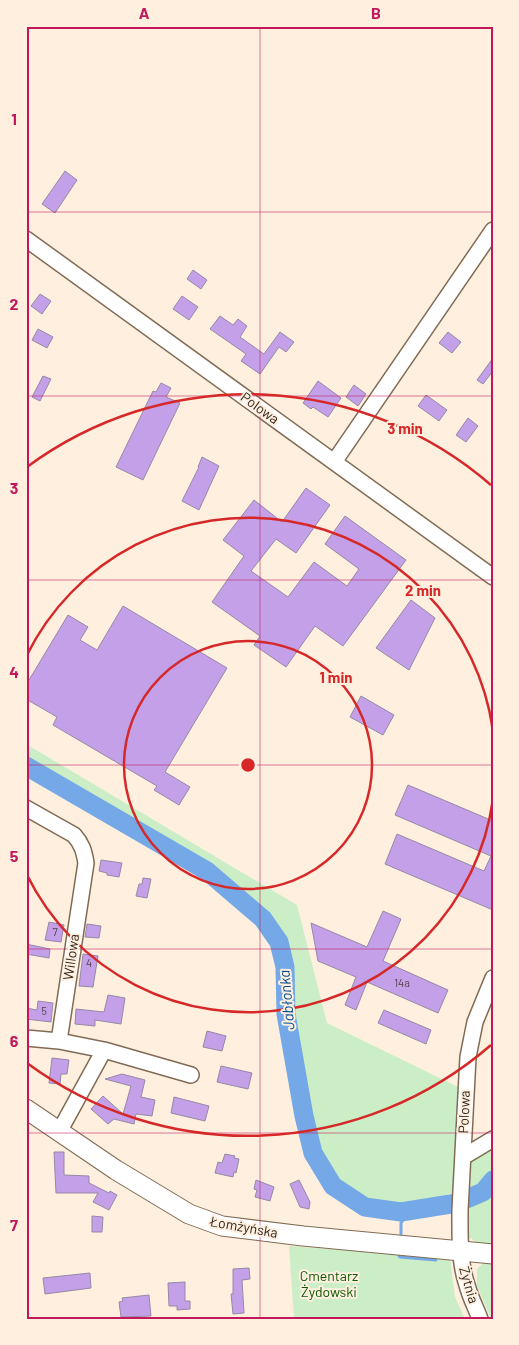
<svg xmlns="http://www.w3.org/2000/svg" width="519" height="1345" font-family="Barlow,sans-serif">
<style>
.green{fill:#cbeec6}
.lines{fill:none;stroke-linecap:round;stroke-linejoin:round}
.stream{stroke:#75a8e7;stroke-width:3}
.river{stroke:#75a8e7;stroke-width:19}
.building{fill:#c3a0e8;stroke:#9689a6}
.minor-casing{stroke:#816b54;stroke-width:18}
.major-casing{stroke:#816b54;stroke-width:21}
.minor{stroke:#fff;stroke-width:15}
.major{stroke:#fff;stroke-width:19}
.grid{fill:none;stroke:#c2185b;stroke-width:1;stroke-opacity:0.55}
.ring{fill:none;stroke:#d62828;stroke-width:2.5}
.labels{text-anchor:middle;stroke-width:4;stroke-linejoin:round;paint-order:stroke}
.number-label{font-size:11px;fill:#554450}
.street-label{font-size:14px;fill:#30261d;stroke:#feefdf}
.park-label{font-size:14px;fill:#0e5a00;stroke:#feefdf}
.water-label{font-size:15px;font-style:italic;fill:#004d96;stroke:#feefdf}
.centre{fill:#d62828;stroke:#feefdf;stroke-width:2.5}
.ring-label{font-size:15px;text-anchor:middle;font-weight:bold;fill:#d62828;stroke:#feefdf;stroke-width:4;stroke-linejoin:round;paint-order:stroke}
.neatline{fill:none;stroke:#c2185b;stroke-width:2}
.grid-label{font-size:16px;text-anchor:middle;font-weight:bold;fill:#c2185b}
</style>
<rect width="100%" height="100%" fill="#feefdf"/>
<!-- green -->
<path class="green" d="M26 744 297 905 327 1023 458 1087 454 1192 421 1206 380 1204 339 1182 325 1160 313 1125 294 1008 290 949 276 922 232 883 26 760Z
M493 1136V1245L478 1244 468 1236 472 1148Z
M289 1246 450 1258 455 1297 465 1319H294Z
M486 1260 493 1261V1319H491L477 1286V1269Z"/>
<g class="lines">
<!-- stream -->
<path class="stream" d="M401 1234V1223L406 1216V1211
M399 1256 400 1257 436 1260"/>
<!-- river -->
<path class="river" d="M26 766 207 871 263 919 279 942 285 967 286 1014 304 1116 313 1153 333 1186 365 1207 401 1212 457 1203 483 1192 493 1180"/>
</g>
<!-- building -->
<path class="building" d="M65 171 77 180 55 213 42 204Z
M193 270 207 280 201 289 187 279Z
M40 294 51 301 42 314 31 306Z
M182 296 198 307 189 320 173 309Z
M220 316 233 325 238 319 247 326 240 337 264 354 280 332 294 342 286 352 279 347 260 374 241 361 246 354 210 329Z
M38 329 53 337 47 348 32 340Z
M448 332 461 342 452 353 439 343Z
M493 358V371L483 384 477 380Z
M43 376 51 379 40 401 32 397Z
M318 381 341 398 328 417 313 407 311 409 303 403Z
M161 383 171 388 166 397 180 403 143 480 116 467 153 391 156 392Z
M354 385 366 394 358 406 346 397Z
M426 395 447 410 439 421 418 406Z
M468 418 478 426 466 442 456 435Z
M202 457 219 466 199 510 182 501 199 467H198Z
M306 488 330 505 296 553 276 539 251 571 288 597 314 562 347 586 359 569 325 544 345 516 406 560 343 646 315 626 286 667 254 645 260 636 212 602 244 556 223 540 254 500 282 522Z
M411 600 435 618 409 670 376 648Z
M123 606 227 668 165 772 190 787 179 805 154 790 157 786 53 725 57 717 26 699V685L68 615 88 627 80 640 97 650Z
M361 696 394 715 383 735 350 717Z
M408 785 493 821V910L385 864 397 834 484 871 491 856 395 815Z
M101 860 122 863 119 877 107 875V873L99 871Z
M143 878 151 879 147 898 136 896 139 884H142Z
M383 911 401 919 383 961 448 990 438 1013 367 982 356 1010 345 1005 356 977 318 961 311 923 367 947Z
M49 922 64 925 61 942 45 940Z
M87 924 101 926 99 938 85 937Z
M26 944 50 949 49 958 26 954Z
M83 954 98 956 93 987 79 986Z
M108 995 125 998 121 1024 95 1020V1026L75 1024 76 1009 104 1012Z
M38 1001 53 1003 51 1022 26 1019V1008L37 1010Z
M384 1010 431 1030 426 1044 378 1023Z
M207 1031 226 1036 222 1051 203 1047Z
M52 1058 69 1060 67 1074H61L60 1084 49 1083Z
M221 1066 252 1073 248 1089 217 1082Z
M122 1074 145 1080 141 1097 155 1100 152 1116 136 1114 134 1124 114 1119 108 1124 91 1109 103 1096 123 1114 131 1086 105 1079Z
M174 1097 209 1106 205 1121 171 1113Z
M54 1152H64V1175L89 1176V1183L109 1193 110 1191 117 1195 109 1210 93 1202 98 1193H56Z
M225 1154 235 1156 234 1158 239 1159 236 1173 234 1172 233 1177 215 1173 218 1162 222 1163Z
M256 1180 274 1187 270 1201 255 1197 257 1190 254 1189Z
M299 1180 310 1202 309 1209 300 1207 290 1184Z
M92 1216 103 1217 102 1232H92Z
M249 1268 250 1279 242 1280 244 1313 233 1314 231 1294H233V1269Z
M90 1273 91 1288 45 1294 43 1278Z
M185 1282V1301H190V1309L177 1310V1306H169L168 1283Z
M149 1295 151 1316 121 1317 119 1302 123 1301 122 1298Z"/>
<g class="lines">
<!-- minor casing -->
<g class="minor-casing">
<path id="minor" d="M26 239 493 577
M334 462 493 230
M26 808 74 835C82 844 84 851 86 863L59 1041
M26 1038 59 1041 104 1050 191 1075
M59 1132 104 1050
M463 1157 493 1139
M480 1319C476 1308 470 1297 467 1285 459 1262 460 1235 460 1210L468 1057 475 1022 493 978"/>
</g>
<!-- major casing -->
<g class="major-casing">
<path id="major" d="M26 1109 116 1170 189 1214 222 1226 303 1236 493 1254"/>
</g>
<!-- minor -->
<use href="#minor" class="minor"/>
<!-- major -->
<use href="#major" class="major"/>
</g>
<!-- grid -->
<path class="grid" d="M260 26V1319M26 212H493M26 396H493M26 580H493M26 765H493M26 949H493M26 1133H493"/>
<!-- distance rings -->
<g class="ring">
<circle cx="248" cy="765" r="124"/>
<path d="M493 799A247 247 0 0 1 27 875M27 655A247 247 0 0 1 493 731"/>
<path d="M491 1045A371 371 0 0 1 27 1063M27 467A371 371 0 0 1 491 485"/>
</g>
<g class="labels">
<!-- number labels -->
<g class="number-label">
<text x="55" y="936">7</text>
<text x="89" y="967">4</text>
<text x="402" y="987">14a</text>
<text x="44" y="1015">5</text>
</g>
<!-- street labels -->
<g class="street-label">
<text transform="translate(260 408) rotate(36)" y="5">Polowa</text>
<text transform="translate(71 957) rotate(-82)" y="5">Willowa</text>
<text transform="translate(464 1112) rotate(-88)" y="5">Polowa</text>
<text transform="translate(244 1227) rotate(10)" y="5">Łomżyńska</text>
<text transform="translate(469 1285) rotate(74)" y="5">Żytnia</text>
</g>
<!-- park labels -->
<g class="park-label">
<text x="329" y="1281">Cmentarz<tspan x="329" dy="16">Żydowski</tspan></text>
</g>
<!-- water labels -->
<g class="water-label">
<text transform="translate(287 1000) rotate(-95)" y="5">Jabłonka</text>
</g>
</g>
<circle cx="248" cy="765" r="8" class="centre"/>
<g class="ring-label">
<text x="405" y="434">3 min</text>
<text x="423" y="596">2 min</text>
<text x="336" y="683">1 min</text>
</g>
<!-- border -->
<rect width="519" height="1345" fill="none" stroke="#feefdf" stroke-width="55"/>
<rect x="28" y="28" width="464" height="1290" class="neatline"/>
<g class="grid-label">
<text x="144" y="19">A</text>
<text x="376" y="19">B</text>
<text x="14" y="125">1</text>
<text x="14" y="310">2</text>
<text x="14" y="494">3</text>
<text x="14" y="678">4</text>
<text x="14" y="862">5</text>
<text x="14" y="1047">6</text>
<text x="14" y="1231">7</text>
</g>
</svg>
